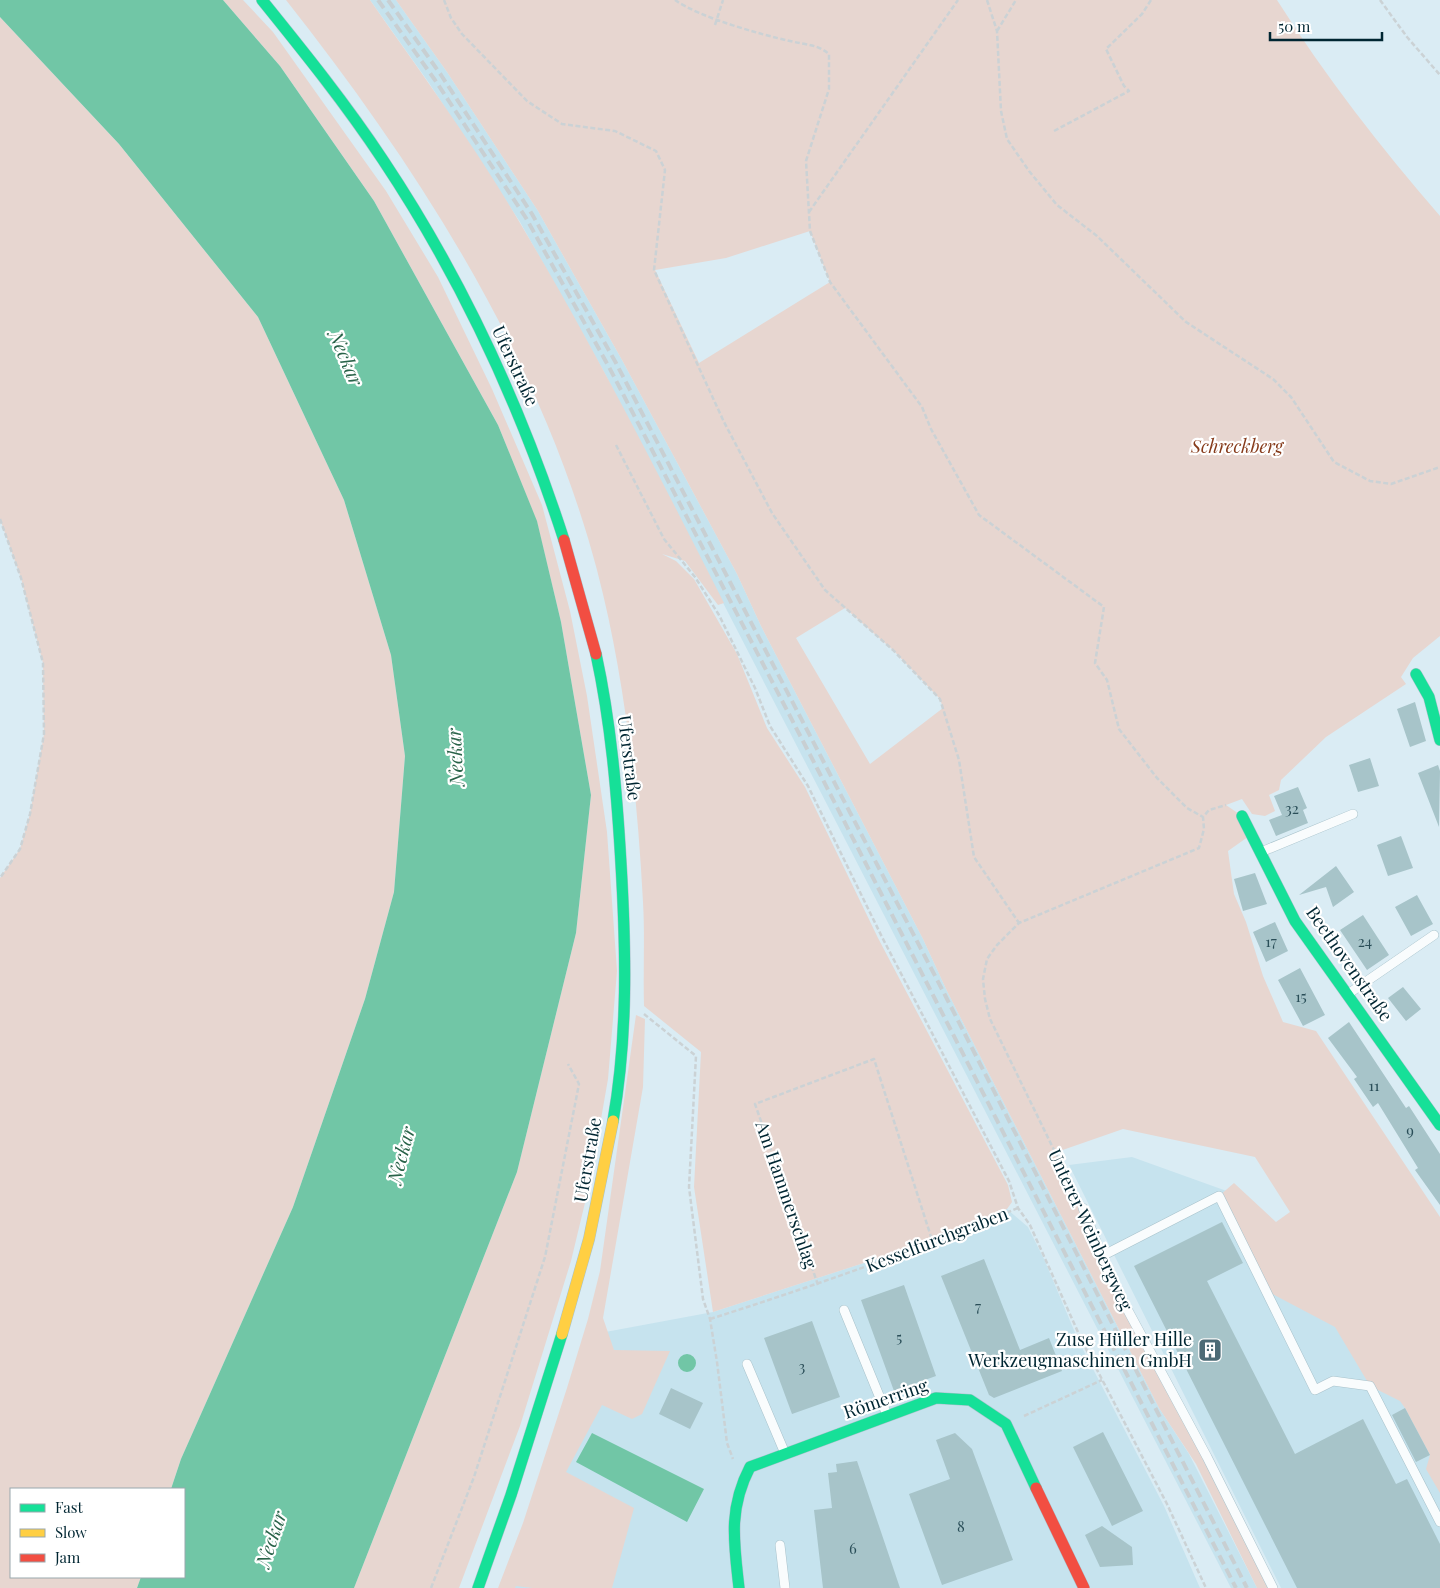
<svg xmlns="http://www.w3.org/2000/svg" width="1440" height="1588" font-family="'Playfair Display',serif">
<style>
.built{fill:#c6e3ee}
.green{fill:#e7d6d0;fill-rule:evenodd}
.water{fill:#71c6a6}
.building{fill:#a7c4c9}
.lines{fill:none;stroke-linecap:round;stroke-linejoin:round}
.lane-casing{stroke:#a8c2cb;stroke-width:10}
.fast-casing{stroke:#a8c2cb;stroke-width:12}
.slow-casing{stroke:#a8c2cb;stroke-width:12}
.jam-casing{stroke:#a8c2cb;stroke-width:12}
.path{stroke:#cbd2d5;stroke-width:2.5;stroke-dasharray:5 2.5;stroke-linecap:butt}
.lane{stroke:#f9fcfd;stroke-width:9}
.fast{stroke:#16e098;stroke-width:11}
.slow{stroke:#ffcf43;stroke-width:11}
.jam{stroke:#f24e42;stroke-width:11}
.rail{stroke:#c8cfd2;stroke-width:4;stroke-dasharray:10 5;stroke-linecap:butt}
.labels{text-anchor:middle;stroke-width:4.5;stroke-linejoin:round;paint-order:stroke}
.number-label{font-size:15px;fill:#2a4e58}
.street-label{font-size:18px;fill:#002632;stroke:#fff}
.park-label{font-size:18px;font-style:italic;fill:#863a1a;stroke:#fff}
.poi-label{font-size:18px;fill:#002632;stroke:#fff;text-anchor:end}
.water-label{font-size:19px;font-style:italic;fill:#296349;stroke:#fff}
</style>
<rect width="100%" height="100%" fill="#daecf4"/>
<!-- built -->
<path class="built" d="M370 0H396L447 72 538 211 622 360 737 574 761 626 923 939 947 991 1159 1408 1189 1454 1257 1588H1231L603 370 520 222 429 83Z
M1132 1157 1235 1194 1256 1246 1440 1244V1588H1281L1069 1165Z
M1007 1209 1028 1227 1044 1259 1079 1342 1164 1506 1200 1588H507L600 1333 713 1312 947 1236Z"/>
<!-- green -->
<path class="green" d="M223 0H243L273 32 386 191 438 277 492 389 542 505 570 611 587 696 607 832 617 971 608 1079 590 1182 571 1261 520 1426 459 1588H354L517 1172 576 933 591 795 561 622 537 522 498 425 374 201 280 66Z
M286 0H370C421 73 475 146 520 223 594 347 659 475 724 603L718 605 685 561 662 554 676 561 694 579 737 654 767 728 805 787 878 938 1008 1185 1012 1202 1007 1209 947 1236 713 1312 694 1187 701 1052 644 1006C643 971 645 936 643 902 637 791 625 677 597 570 541 359 420 170 286 0Z
M396 0H1277C1325 76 1381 148 1440 216V636L1413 658 1401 677 1406 684 1326 737 1281 780 1279 790 1269 795 1275 811 1265 816 1252 814 1242 799 1226 805 1242 816 1252 834 1228 851 1234 894 1246 922 1263 976 1283 1022 1316 1031 1440 1217V1493L1426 1469 1430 1455 1405 1408 1400 1401 1370 1386 1335 1327 1265 1290 1219 1196 1234 1183 1276 1222 1290 1212 1255 1157 1123 1129 1054 1153 1083 1208 1111 1279 1273 1588H1257L1196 1464 1159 1408 947 991 923 939 761 626 737 574 622 360 538 211 447 72ZM810 231 830 282 699 363 655 270 726 258ZM845 608 893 650 940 699 943 708 870 764 796 638Z
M0 17 119 144 258 317 344 500 391 655 405 756 394 892 365 999 293 1207 181 1459 171 1489H11V1577H141L137 1588H0V878L20 849 30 814 44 734 43 663 21 578 0 519Z
M636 1015 645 1019 643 1087 603 1318 614 1350 670 1351 642 1414 632 1419 602 1405 566 1472 634 1508 612 1588H533L516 1586 515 1588H498L523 1523 567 1388 588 1319 600 1271Z"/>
<!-- water -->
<path class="water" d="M0 0H223L280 66 374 201 498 425 537 521 561 622 591 795 576 933 517 1172 354 1588H137L141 1577H184V1489H171L181 1459 293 1207 365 999 394 892 405 756 391 655 344 500 258 317 119 144 0 17Z
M678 1363a9 9 0 1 1 18 0a9 9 0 1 1-18 0Z
M592 1433 704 1489 687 1522 576 1462Z"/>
<!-- building -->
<path class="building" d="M1415 702 1426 741 1410 747 1397 709Z
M1370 758 1379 786 1358 792 1349 765Z
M1438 765 1440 771 1439 827 1418 773Z
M1298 787 1307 808 1303 810 1308 823 1276 836 1269 820 1282 815 1274 796Z
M1401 836 1413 868 1388 876 1377 845Z
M1336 866 1354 892 1333 907 1326 887 1299 895Z
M1255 873 1267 904 1243 911 1234 879Z
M1417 895 1433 924 1411 936 1395 907Z
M1363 915 1389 955 1367 970 1340 930Z
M1275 922 1288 951 1266 962 1253 932Z
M1300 968 1325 1015 1303 1026 1278 980Z
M1403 987 1421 1009 1406 1021 1388 998Z
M1349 1022 1406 1108 1409 1106 1440 1154V1205L1415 1170 1418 1168 1378 1103 1373 1107 1354 1079 1357 1077 1328 1038Z
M1222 1222 1243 1263 1207 1281 1295 1454 1363 1419 1396 1484 1407 1479 1440 1544V1588H1297L1134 1266Z
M984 1259 1020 1350 1049 1338 1062 1371 994 1398 989 1395 941 1276Z
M904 1285 936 1376 894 1391 861 1300Z
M812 1321 840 1397 792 1414 764 1338Z
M671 1388 703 1403 690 1429 659 1414Z
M1405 1408 1430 1455 1416 1462 1392 1415Z
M1103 1432 1143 1511 1112 1526 1073 1447Z
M955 1433 972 1449 1013 1560 942 1585 909 1494 950 1479 936 1440Z
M857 1461 900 1588H823L814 1510 832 1508 828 1473 837 1472 836 1464Z
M1102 1526 1132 1547 1133 1565 1100 1567 1085 1535Z"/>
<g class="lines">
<!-- lane casing -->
<g class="lane-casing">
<path id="lane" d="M1261 852 1353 814
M1348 994 1434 935
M1083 1208 1111 1279 1207 1457 1273 1588
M1102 1256 1219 1196 1315 1390 1333 1381 1370 1386 1440 1522
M844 1310 887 1415
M747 1364 784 1451
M780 1545 785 1588"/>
</g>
<!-- fast casing -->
<g class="fast-casing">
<path id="fast" d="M262 0C304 52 346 104 383 160 461 277 521 407 564 540
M596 654C611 723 617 794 621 864 626 950 628 1036 613 1121
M1416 674 1429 697 1440 740
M1242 816 1295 921 1440 1125
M478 1588 511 1495 562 1334
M739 1588C734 1543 728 1509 750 1467L936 1398 970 1400 1006 1424 1036 1488"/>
</g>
<!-- slow casing -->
<g class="slow-casing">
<path id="slow" d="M562 1334 589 1239 613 1121"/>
</g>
<!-- jam casing -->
<g class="jam-casing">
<path id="jam" d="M564 540 596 654
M1036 1488 1084 1588"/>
</g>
<!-- path -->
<path class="path" d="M444 0 451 18 462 34 527 101 562 124 615 131 656 151 665 170 654 270 724 422 772 513 825 590 893 650 940 699 959 760 974 857 1019 923
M675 0C701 18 759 34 790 41 806 45 817 44 829 54V89L806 161 810 231 830 282 922 407 931 429 979 515 1104 607 1095 663 1107 680 1119 729 1157 778 1187 808 1203 817
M987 0 997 31 1001 111 1007 139 1029 171 1057 205 1097 236 1186 322 1273 379 1291 397 1334 462 1370 481 1391 484 1440 467
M1380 0 1407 37 1440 75
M715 25 723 0
M997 31 1016 0
M1054 131 1129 91 1124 86 1106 49 1142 14 1151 0
M809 212 958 0
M616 445 664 539 695 577 719 615 755 688 770 726 808 786 882 937 1009 1181 1018 1208 1030 1225 1082 1341 1167 1504 1206 1588
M0 519 21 578 43 663 44 734 30 814 20 849 0 878
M644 1014 696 1056 689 1187 703 1299 710 1319 717 1362 727 1443 733 1459
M1078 1199 990 1019 985 999 983 979 987 959 997 945 1019 923 1199 848 1204 829 1203 817 1209 810 1226 805
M818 1285 755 1104 874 1059 933 1243
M710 1319C814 1286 916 1250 1018 1208
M1024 1416 1102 1380
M431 1588 474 1477 545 1257 579 1084 568 1064"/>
<!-- lane -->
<use href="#lane" class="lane"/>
<!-- fast -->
<use href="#fast" class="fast"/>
<!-- slow -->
<use href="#slow" class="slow"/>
<!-- jam -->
<use href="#jam" class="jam"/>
<!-- rail -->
<path class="rail" d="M378 0 435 80 526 218 609 367 819 772 1236 1588
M388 0 441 75 532 214 616 363 945 995 1247 1588"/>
</g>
<!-- icons -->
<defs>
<g id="building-square" transform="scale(1.25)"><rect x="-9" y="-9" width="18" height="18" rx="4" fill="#4c6b76" stroke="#fff"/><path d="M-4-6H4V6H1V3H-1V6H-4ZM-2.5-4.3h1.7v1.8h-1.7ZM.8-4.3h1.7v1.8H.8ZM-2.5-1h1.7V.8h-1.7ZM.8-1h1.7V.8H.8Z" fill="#fff"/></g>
</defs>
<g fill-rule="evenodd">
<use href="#building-square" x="1210" y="1350"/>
</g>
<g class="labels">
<!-- number labels -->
<g class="number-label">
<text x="1292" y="814">32</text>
<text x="1271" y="947">17</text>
<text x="1365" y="947">24</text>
<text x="1301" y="1002">15</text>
<text x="1374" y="1091">11</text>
<text x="1410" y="1136">9</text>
<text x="978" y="1312">7</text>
<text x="899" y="1343">5</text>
<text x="802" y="1372">3</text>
<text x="961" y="1532">8</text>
<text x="853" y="1554">6</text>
</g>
<!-- street labels -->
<g class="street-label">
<text transform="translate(515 366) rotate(65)" y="6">Uferstraße</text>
<text transform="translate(629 758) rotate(83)" y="6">Uferstraße</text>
<text transform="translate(1349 964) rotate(55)" y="6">Beethovenstraße</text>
<text transform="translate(588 1160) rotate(-80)" y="6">Uferstraße</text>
<text transform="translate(786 1195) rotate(71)" y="6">Am Hammerschlag</text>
<text transform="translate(1090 1230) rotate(65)" y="6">Unterer Weinbergweg</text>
<text transform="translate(937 1240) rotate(-21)" y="6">Kesselfurchgraben</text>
<text transform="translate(886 1399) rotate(-19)" y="6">Römerring</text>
</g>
<!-- park labels -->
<g class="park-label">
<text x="1237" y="453">Schreckberg</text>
</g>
<!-- poi labels -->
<g class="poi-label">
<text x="1192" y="1346">Zuse Hüller Hille<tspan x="1192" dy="21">Werkzeugmaschinen GmbH</tspan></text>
</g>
<!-- water labels -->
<g class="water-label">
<text transform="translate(346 358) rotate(67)" y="7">Neckar</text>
<text transform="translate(455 757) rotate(-93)" y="7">Neckar</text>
<text transform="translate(401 1155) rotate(-75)" y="7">Neckar</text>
<text transform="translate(271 1539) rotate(-71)" y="7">Neckar</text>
</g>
</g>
<!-- legend -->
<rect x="10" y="1488" width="175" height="90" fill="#ffffff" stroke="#99a8ad"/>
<rect x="20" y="1504" width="25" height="8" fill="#16e098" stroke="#99a8ad"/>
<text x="55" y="1513" font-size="15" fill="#002632">Fast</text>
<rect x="20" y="1529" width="25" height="8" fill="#ffcf43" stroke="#99a8ad"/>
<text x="55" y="1538" font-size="15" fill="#002632">Slow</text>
<rect x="20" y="1554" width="25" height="8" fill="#f24e42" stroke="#99a8ad"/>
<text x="55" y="1563" font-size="15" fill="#002632">Jam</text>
<!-- scale -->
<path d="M1270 32v8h112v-8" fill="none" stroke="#002632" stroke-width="2.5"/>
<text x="1278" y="32" font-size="15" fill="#002632" stroke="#ffffff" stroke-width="4" paint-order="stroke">50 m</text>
</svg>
